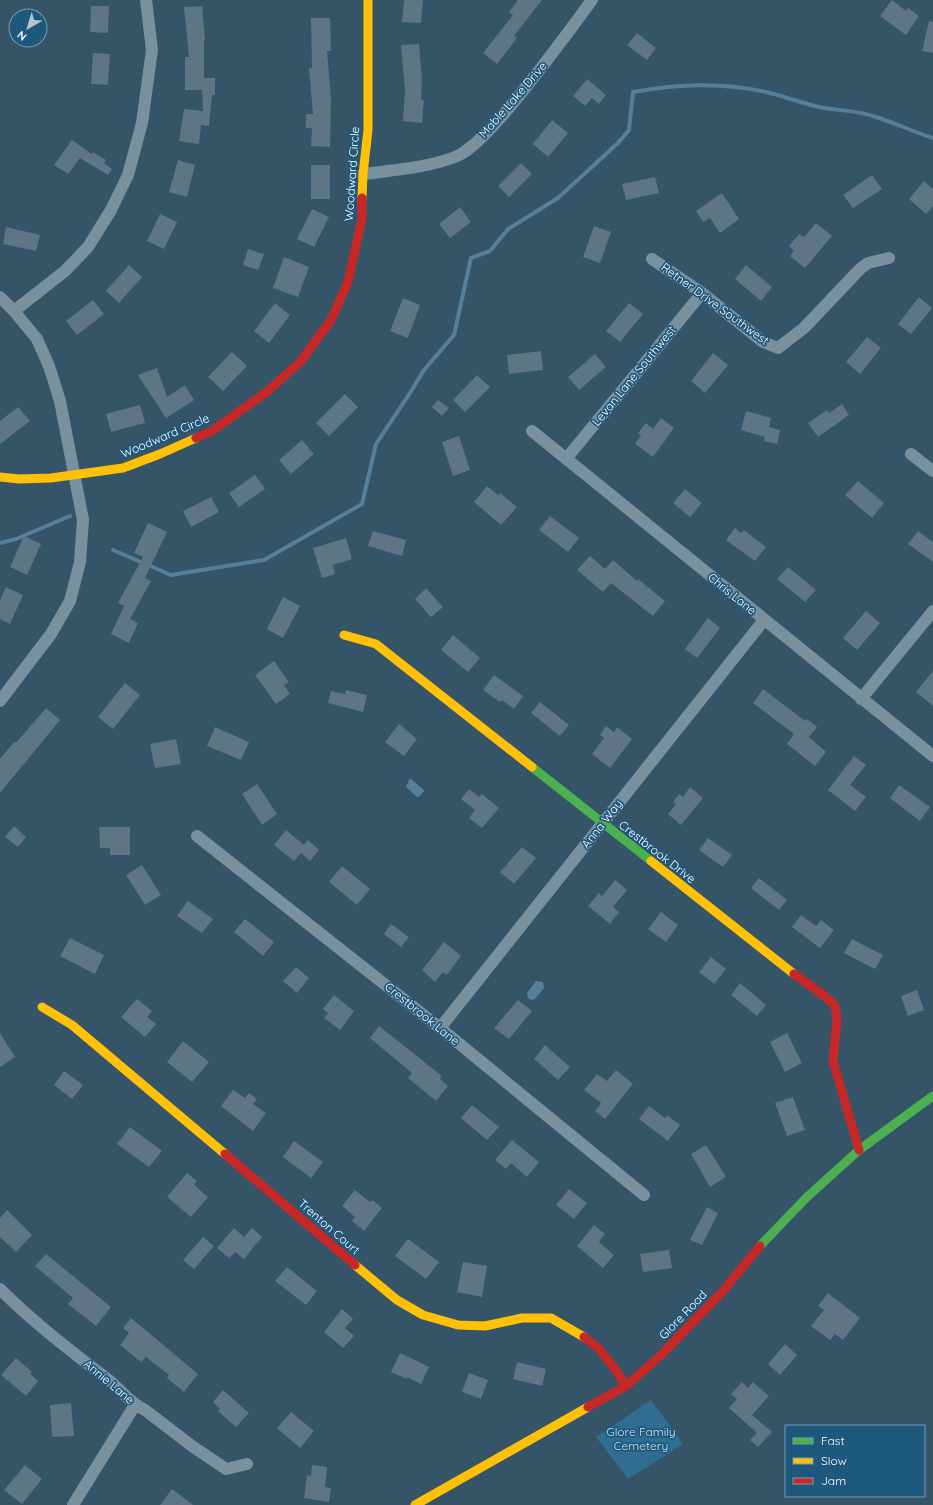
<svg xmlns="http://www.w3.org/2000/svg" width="933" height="1505" font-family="Quicksand,sans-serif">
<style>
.green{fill:#306d92}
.water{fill:#577f9a}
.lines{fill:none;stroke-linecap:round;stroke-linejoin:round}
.stream{stroke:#577f9a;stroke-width:4}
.building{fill:#5d7584}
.street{stroke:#79909e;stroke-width:12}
.fast{stroke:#4caf50;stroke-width:9}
.slow{stroke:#ffc107;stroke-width:9}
.jam{stroke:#c62828;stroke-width:9}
.labels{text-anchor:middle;stroke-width:3.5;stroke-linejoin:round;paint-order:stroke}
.street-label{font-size:12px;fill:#fff;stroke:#1f587d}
.park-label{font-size:12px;fill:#c6e3f6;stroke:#1f587d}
</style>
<rect width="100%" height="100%" fill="#355467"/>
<!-- green -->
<path class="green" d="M651 1400 683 1444 628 1479 596 1437Z"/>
<!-- water -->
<path class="water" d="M411 779 424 790V791L419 797H417L406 787 409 780Z
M536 981 543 982 544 988 535 999 531 1000 528 998 527 993Z"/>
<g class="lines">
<!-- stream -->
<path class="stream" d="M0 543 16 539 70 516
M113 550 171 575 264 560 362 504 376 444 410 393 424 370 454 335 471 258 490 251 508 229 558 198 618 143 629 130 633 92C680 84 719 82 766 92 784 96 801 103 819 107 838 111 857 110 876 117 895 123 914 132 933 138"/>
</g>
<!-- building -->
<path class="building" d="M404 0H423L421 23 402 22Z
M518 0H542L514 36 517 38 497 64 483 53 513 15 509 12Z
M892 0 906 11 908 8 919 16 906 35 880 16Z
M91 6H109L108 33 90 32Z
M202 6 205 40H204V78H215V95H212L209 126 201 125 199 144 179 141 184 109 203 111 202 90H185V57H189L184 7Z
M311 18H330L331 51H327L331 99 330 147 311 146 312 128H306V114H313L309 68H312Z
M929 21 933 22V53L922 51Z
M637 33 656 48 647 60 627 45Z
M419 44 422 79 421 100H424L422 123 403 121 405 90 401 45Z
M93 53 110 54 108 85 91 84Z
M587 79 606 95 599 104 592 98 585 106 573 96Z
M552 120 568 133 548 157 533 144Z
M72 140 92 154 93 152 106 160 104 163 112 169 108 175 80 158 68 174 54 165Z
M178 160 195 165 187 197 169 192Z
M521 163 532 174 509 197 498 186Z
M311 165H330V199H311Z
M872 175 882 189 853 208 843 195Z
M655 177 659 193 626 200 622 184Z
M924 181 933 189V206L926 214 909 199Z
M722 193 739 219 720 233 710 218 703 222 696 211Z
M460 207 471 222 450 238 439 224Z
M312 209 329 217 314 247 297 239Z
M160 214 177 222 164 249 147 241Z
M816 223 832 236 805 268 790 256 794 251 789 246 799 234 804 237Z
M594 226 611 232 600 263 583 257Z
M6 227 40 235 36 251 3 244Z
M248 249 264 254 258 270 243 265Z
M284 257 309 267 298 297 273 288Z
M129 265 142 277 119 303 106 291Z
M746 265 772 287 761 301 735 279Z
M919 297 932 308 911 334 898 324Z
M403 298 420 305 408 338 390 331Z
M93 300 104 314 77 335 66 321Z
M275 303 290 315 269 343 254 331Z
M629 303 643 314 620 342 606 331Z
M867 337 881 348 860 374 846 362Z
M541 351 543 370 509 374 507 355Z
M232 352 247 366 223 391 208 377Z
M713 353 728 365 705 393 691 381Z
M595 354 606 367 579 390 568 377Z
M157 368 167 397 185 385 194 400 166 418 138 375Z
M477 375 490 387 465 412 453 400Z
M345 394 358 407 329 436 316 423Z
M438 400 449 408 442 416 432 407Z
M842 404 849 415 818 437 808 423 827 410 829 413Z
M140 405 145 423 111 432 106 414Z
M18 407 30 421 0 444V421Z
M746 411 771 418 769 427 780 430 777 444 764 441 765 437 741 430Z
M661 418 674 428 653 457 635 444 641 435 638 433 646 423 653 429Z
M459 436 470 470 453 476 442 442Z
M302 440 314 454 291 474 279 460Z
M255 475 265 489 239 507 229 493Z
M858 481 884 503 872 518 845 495Z
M487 486 498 495 500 493 517 507 501 525 474 502Z
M685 489 702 503 690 517 673 503Z
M211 497 219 512 191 527 183 511Z
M550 516 579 538 568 552 539 530Z
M148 523 167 532 145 578 151 581 130 619 138 623 129 643 111 634 124 606 118 603 143 557 134 553Z
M735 528 741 533 744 530 766 547 755 561 726 540Z
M373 531 406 540 402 556 368 546Z
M918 531 933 542V562L908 544Z
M24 536 41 544 27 575 10 567Z
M346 538 352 559 333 565 335 574 322 578 313 548Z
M590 556 605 569 613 560 637 581 638 579 665 601 653 616 611 583 603 592 577 570Z
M788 567 816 590 805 602 777 579Z
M6 587 23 595 10 624 0 619V601Z
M426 588 443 607 431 617 415 599Z
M283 597 300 606 283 638 267 629Z
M866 611 880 623 857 650 843 638Z
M708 618 720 628 697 658 685 649Z
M453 635 480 658 468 672 441 650Z
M274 661 289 682 284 685 290 694 276 704 255 675Z
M933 671V706L916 692Z
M494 675 523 696 514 709 502 700 500 702 483 690Z
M125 683 140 695 113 729 98 717Z
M763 689 805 721 807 719 817 727 809 737 826 752 815 766 787 744 794 734 753 703Z
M346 690 367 695 363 712 328 703 331 691 345 694Z
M540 702 569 725 560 736 531 713Z
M46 708 60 720 0 793V759L14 742 16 743Z
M399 724 417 739 404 756 385 742Z
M606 726 614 732 617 727 632 739 610 768 592 754 604 738 600 735Z
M215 727 249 742 241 760 207 746Z
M176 739 181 764 155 768 150 744Z
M854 756 866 765 850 785 866 797 855 811 828 790Z
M257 784 277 814 262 825 242 794Z
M899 785 930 807 920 821 890 798Z
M690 787 703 798 681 825 668 814 676 804 673 802 679 794 683 797Z
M469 789 479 797 482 794 499 808 482 828 469 818 475 810 461 799Z
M14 826 26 837 18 847 5 837Z
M99 827H130V855H110V848H100Z
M286 830 304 845 308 840 319 850 310 861 301 853 294 861 274 845Z
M708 838 732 855 723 867 699 850Z
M522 847 536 858 514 884 500 872Z
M142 865 161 895 145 905 126 875Z
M342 866 370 889 357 905 329 882Z
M759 878 787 900 779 910 751 888Z
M615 880 627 890 613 907 619 912 610 924 588 906 599 893 602 896Z
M188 901 213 919 202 933 177 916Z
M661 912 678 925 666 942 648 929Z
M801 915 816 926 821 920 834 930 820 948 792 927Z
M245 919 274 942 263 956 234 932Z
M391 924 409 937 401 947 384 934Z
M70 938 104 955 95 974 60 956Z
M852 939 883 955 875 969 844 953Z
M444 942 461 956 447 975 443 972 435 982 422 970Z
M711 957 726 969 714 984 699 972Z
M296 967 309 978 297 993 283 981Z
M740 983 766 1005 757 1016 731 995Z
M917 990 924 1010 908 1016 901 996Z
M334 995 354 1011 340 1030 324 1018 328 1013 323 1009Z
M137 999 152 1011 147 1017 156 1024 145 1037 121 1017Z
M518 1000 532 1011 509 1039 494 1028Z
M379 1026 442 1076 440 1079 448 1086 436 1101 408 1078 412 1073 370 1038Z
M0 1033 15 1057 0 1067Z
M787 1033 802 1063 785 1072 770 1042Z
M183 1041 209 1062 192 1082 167 1062Z
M545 1045 570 1067 558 1080 534 1059Z
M616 1070 633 1084 605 1119 595 1111 601 1103 584 1090 597 1074 607 1081Z
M64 1071 83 1085 72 1099 54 1085Z
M233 1090 245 1098 249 1093 257 1099 253 1104 266 1113 253 1131 221 1106Z
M793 1097 805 1130 787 1136 775 1103Z
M472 1105 499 1127 487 1140 461 1118Z
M649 1106 665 1118 667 1115 680 1125 668 1141 639 1119Z
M130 1127 162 1151 149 1167 117 1144Z
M512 1140 539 1162 527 1177 511 1163 506 1169 495 1160Z
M294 1141 323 1162 311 1178 283 1157Z
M706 1145 726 1177 710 1187 691 1154Z
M187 1173 197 1181 194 1185 208 1197 191 1217 167 1197Z
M569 1189 587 1203 574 1219 556 1205Z
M355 1190 370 1202 372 1200 382 1208 364 1231 352 1221 355 1217 342 1206Z
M707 1207 718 1213 702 1245 690 1240Z
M7 1210 32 1235 16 1252 0 1237V1218Z
M594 1225 605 1234 599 1242 614 1255 603 1268 577 1246Z
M234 1228 244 1237 252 1228 262 1237 244 1259 235 1252 229 1258 217 1248Z
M203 1237 214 1246 194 1269 183 1260Z
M408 1239 439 1262 426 1279 395 1256Z
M669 1250 672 1268 643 1272 640 1254Z
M46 1254 111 1307 96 1326 68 1304 73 1298 35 1266Z
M463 1262 487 1266 482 1297 457 1292Z
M287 1267 317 1291 306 1305 275 1281Z
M828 1293 860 1318 843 1340 835 1334 830 1340 811 1326 824 1310 818 1306Z
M342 1309 353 1319 345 1328 354 1336 343 1348 324 1332Z
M131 1318 198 1374 184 1392 167 1378 169 1375 146 1357 141 1362 120 1345 129 1333 123 1328Z
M785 1344 797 1355 780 1375 768 1364Z
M400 1353 429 1367 421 1384 407 1377V1379L391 1372Z
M16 1358 32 1372 30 1374 38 1381 26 1396 1 1375Z
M517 1362 546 1369 542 1386 513 1379Z
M469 1373 488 1380 481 1399 462 1392Z
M742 1382 748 1388 753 1382 769 1396 752 1415 772 1432 758 1447 750 1440 757 1433 729 1408 737 1399 731 1394Z
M223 1390 249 1413 236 1427 218 1411 220 1409 213 1402Z
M71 1403 74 1436 52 1437 50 1405Z
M291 1412 314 1431 300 1448 277 1428Z
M25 1465 42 1479 22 1504 4 1490Z
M312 1465 327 1467 325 1487 331 1488 329 1502 304 1498 307 1475 311 1476Z
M172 1489 193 1505H160Z"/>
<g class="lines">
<!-- street -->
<path class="street" d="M363 174C394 170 426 168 455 157 473 150 496 123 509 108 538 73 565 37 592 0
M652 259 702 293 763 342 778 348 804 328 860 269 868 263 889 258
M0 297 14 311 37 339 49 366 60 401 83 520 80 562 70 601 51 634 0 701
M14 311 65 271 88 247 111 210 128 175 142 123 152 50 146 0
M532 431 933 756
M911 454 933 471
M566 459 702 293
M861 699 933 611
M197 836 440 1028 644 1195
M440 1028 764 620
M0 1289C34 1323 72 1352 110 1381 122 1391 130 1403 145 1410L192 1446 226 1469 247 1464
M73 1505 135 1405"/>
<!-- fast -->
<path class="fast" d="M532 767 651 861
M760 1246 806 1198 859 1150 933 1096"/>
<!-- slow -->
<path class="slow" d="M362 198 363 174 368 130V0
M0 477 19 479 51 478 123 468 160 454 196 438
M344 635 376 644 532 767
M651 861 794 974
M42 1007 72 1025 225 1154
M355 1265 397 1300 423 1315 458 1325 485 1326 522 1318H551L584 1337
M415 1505 588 1407"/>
<!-- jam -->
<path class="jam" d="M196 438 212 431 268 391 301 361 331 320 348 282 362 219V198
M794 974 826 997 835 1006 837 1019 833 1061 859 1150
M225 1154 355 1265
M584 1337 599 1349 615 1369 626 1386
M588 1407 626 1386 660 1356 723 1291 760 1246"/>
</g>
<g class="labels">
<!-- street labels -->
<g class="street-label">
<text transform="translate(513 100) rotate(-49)" y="4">Mable Lake Drive</text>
<text transform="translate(352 174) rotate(-86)" y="4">Woodward Circle</text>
<text transform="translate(715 304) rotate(36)" y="4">Retner Drive Southwest</text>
<text transform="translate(634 376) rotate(-51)" y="4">Levan Lane Southwest</text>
<text transform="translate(165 436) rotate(-23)" y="4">Woodward Circle</text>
<text transform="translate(732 594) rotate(39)" y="4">Chris Lane</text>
<text transform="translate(602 824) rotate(-52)" y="4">Anna Way</text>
<text transform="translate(657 852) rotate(38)" y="4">Crestbrook Drive</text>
<text transform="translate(422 1014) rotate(39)" y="4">Crestbrook Lane</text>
<text transform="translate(329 1227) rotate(41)" y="4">Trenton Court</text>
<text transform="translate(683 1315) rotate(-46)" y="4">Glore Road</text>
<text transform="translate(109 1382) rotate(40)" y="4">Annie Lane</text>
</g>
<!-- park labels -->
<g class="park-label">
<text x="641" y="1436">Glore Family<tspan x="641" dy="14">Cemetery</tspan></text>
</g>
</g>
<!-- legend -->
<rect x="785" y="1425" width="140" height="72" fill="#1f587d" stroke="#799bb1"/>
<rect x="793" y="1438" width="20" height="6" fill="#4caf50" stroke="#799bb1"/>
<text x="821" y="1445" font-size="12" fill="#ffffff">Fast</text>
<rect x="793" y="1458" width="20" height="6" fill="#ffc107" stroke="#799bb1"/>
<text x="821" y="1465" font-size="12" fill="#ffffff">Slow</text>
<rect x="793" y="1478" width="20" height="6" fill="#c62828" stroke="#799bb1"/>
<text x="821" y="1485" font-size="12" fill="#ffffff">Jam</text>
<!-- north arrow -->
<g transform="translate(28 28) rotate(218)"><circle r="19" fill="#1f587d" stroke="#799bb1"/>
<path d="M0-3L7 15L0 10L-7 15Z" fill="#b8c3ca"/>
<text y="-6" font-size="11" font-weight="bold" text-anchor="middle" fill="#ffffff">N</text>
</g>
</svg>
